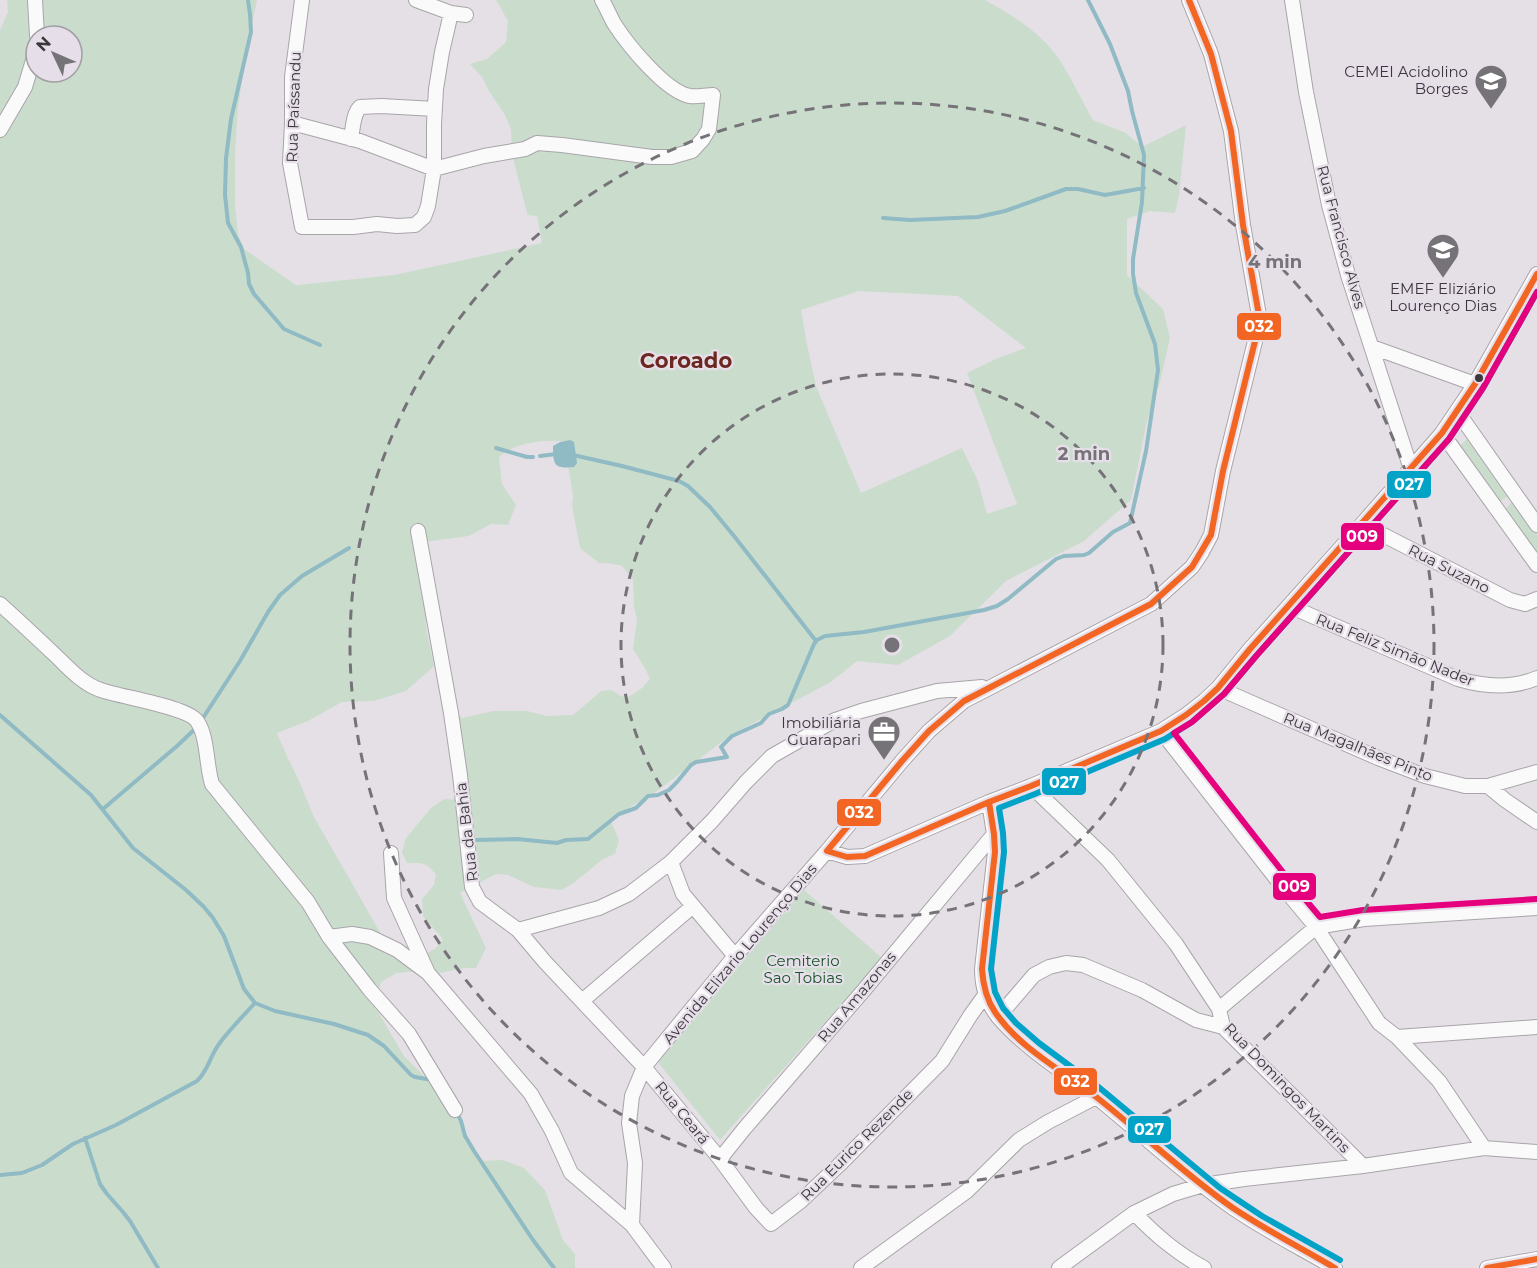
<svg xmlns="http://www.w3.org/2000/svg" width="1537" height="1268" font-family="Montserrat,sans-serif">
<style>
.green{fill:#caddcd;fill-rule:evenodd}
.water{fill:#90bac4}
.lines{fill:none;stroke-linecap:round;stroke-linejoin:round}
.stream{stroke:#90bac4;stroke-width:4}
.minor-casing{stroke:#a8a5a9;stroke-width:16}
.minor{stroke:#fbfafb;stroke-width:14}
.bus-1-casing{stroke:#e6dee8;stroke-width:10}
.bus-2-casing{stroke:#e6dee8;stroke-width:10}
.bus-3-casing{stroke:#e6dee8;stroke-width:10}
.bus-1{stroke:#f26522;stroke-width:6}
.bus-2{stroke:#03a3c7;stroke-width:6}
.bus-3{stroke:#e5007d;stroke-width:6}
.ring{fill:none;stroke:#767378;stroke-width:3;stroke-dasharray:10 8}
.bus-dot{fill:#3b383c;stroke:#e6dee8;stroke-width:2}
.labels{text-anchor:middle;stroke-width:4.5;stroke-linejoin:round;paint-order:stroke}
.poi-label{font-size:15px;fill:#3b383c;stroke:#e6dee8;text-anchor:end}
.street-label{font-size:15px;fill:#3b383c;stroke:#e6dee8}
.park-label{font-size:15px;fill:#175629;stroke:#e6dee8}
.district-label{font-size:21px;font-weight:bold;fill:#6c2721;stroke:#e6dee8}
.centre{fill:#767378;stroke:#e6dee8;stroke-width:3}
.ring-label{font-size:18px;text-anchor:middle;font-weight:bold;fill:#767378;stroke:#e6dee8;stroke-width:4.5;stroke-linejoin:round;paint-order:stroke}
.line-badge{stroke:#e6dee8;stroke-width:2}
.badge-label{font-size:16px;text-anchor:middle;font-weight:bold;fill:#fff}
</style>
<rect width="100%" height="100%" fill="#e5e0e6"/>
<!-- green -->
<path class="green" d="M7 0H257L246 54 238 108 235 154V204L238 234 244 249 296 285 394 275 542 243 537 216 527 215V213L512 154 511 130 505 115 489 91 482 77 470 64 487 59 506 42 508 21 496 0H985C1014 16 1043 34 1061 62 1073 81 1082 101 1093 120L1126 133 1142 147 1186 125 1179 196 1175 213 1150 211 1127 219V275L1163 309 1170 338 1160 382 1147 421 1131 500 1084 541 1006 581 950 636 898 665 857 661 831 682 731 735 657 791 610 819 619 840 615 854 603 859 575 882 562 890 534 887 508 875 496 874 460 893 486 948 476 968H465L439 973 419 971 397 973 381 982 374 1005 404 1056 425 1077 462 1126 482 1161 503 1160 524 1168 545 1190 563 1240 575 1254V1268H0V30L8 12ZM36 36H72V72H36ZM859 291 958 296 1026 348 998 358 967 373 1017 504 987 514 978 481 962 448 861 493 816 386 807 344 801 310ZM545 441H566L565 453 570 476 573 496 572 506 580 548 599 563H608L622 566 633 579 634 607 637 620 633 649 646 670 650 679 642 688 627 698 619 695 612 690 601 691 573 715 547 716 527 711H493L462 718 453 709 462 800 444 799 431 808 406 838 402 852 407 863C422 863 427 862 436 875L434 885 422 899 423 916 443 939 436 948 420 957 385 941 314 817 300 783 286 754 277 733 308 721 342 702 374 701 406 691 434 666 426 628 425 599 417 543 469 536 491 524 508 525 516 505 502 484 499 457C513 445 527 443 545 441Z
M1472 438 1510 493 1507 497 1498 502 1459 447 1467 439Z
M1516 502 1537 531V557L1504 511 1511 503Z
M804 890 882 958 720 1140 656 1060Z"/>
<!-- water -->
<path class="water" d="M570 440 574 442 577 463 574 467C554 469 553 465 553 446L560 442Z"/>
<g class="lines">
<!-- stream -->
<path class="stream" d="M248 0 250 14 251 32 231 119 226 158 225 195 228 223 241 247 248 273 249 284 254 294 284 329 320 345
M883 218 910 220 978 217 1005 211 1066 189H1078L1105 195 1144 188
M496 448 527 457H533
M573 455 622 466 679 481 688 486 710 507 734 536 816 641
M540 456 556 454
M0 715 91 795 133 848 186 890 204 907 213 918 224 936 244 989 255 1003 275 1011 334 1024 368 1035 384 1046 411 1075 415 1077 432 1080
M201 721 240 661 268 612 280 595 302 576 349 548
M103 809 177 746 197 727
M475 840 517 839 557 843 566 840 588 839 619 814 636 808 648 796 658 795 669 790 677 782 691 765 696 762 727 757 721 747 732 736 761 723 769 714 782 709 788 705 814 644 817 640 825 636 864 632 984 610 997 606 1008 599 1056 559 1064 556 1084 555 1089 553 1113 532 1130 523 1146 451 1158 370 1155 344 1136 293 1133 274V259L1142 202 1144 155 1132 111 1128 91 1110 44 1088 0
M456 1112 461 1121 465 1136 474 1151 533 1240 554 1268
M85 1138 100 1184 107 1194 123 1212 130 1221 158 1268
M0 1175 22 1173 42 1165 73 1144 116 1125 197 1081C208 1071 210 1056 219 1044 230 1029 243 1016 255 1003"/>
<!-- minor casing -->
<g class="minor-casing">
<path id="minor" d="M35 0 37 36
M302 0 292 77V123L290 163 302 227H353L377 224 397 226 415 225 424 217 428 206 434 169V124L436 89 442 52 451 13
M416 0 451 13 466 15
M1292 0 1306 92 1329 205 1348 275 1411 469
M292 123 360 141 434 169 484 156 525 149 537 143 562 145 652 157H671L692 151 703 139 709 129 713 95C706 95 697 97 690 96 666 92 628 45 615 25 610 17 607 8 602 0
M0 130 25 87 36 50
M351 139C353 128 353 114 360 107L381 106 435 109
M1372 347 1475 384
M1457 411 1537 525
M1442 433 1537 565
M1362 524 1510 600 1525 604 1537 599
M418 531 451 713 460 775 472 887 480 902 518 930 545 962 644 1067 720 1159 756 1208 771 1224 801 1201 839 1165 942 1061 970 1016 985 995
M0 604C18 620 36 637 54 654 68 667 82 684 101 690 120 697 188 707 197 721 208 737 206 765 212 784L308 902 329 937 370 990 409 1034 455 1110
M1289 606 1458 679C1485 687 1511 689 1537 678
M1218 688 1378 758 1425 776 1465 786H1488L1537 772
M1161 731 1282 886 1316 927 1379 1023 1397 1037 1439 1081 1484 1148
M1031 786 1108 860 1176 944 1219 1009 1223 1027 1363 1166
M1488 786 1505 800 1537 822
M989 802 994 834 995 852 982 969C982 987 987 1004 1000 1019 1025 1048 1064 1072 1095 1096 1141 1133 1184 1174 1233 1208 1265 1230 1301 1248 1335 1268
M827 851 847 857 865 856 989 802 1031 786 1161 731 1186 715 1204 701 1218 688 1250 649 1362 524 1442 433 1475 384 1537 274
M391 853 394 898 427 971
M671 862 683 894 735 956
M1316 927 1364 919 1537 908
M518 930 599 908 629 894 671 862 712 821 746 782 772 756 835 720 861 711 937 691 982 687
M329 937 352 934 370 937 397 950 428 973 531 1094 552 1131 571 1173 632 1225 664 1268
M582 1001 693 906
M1219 1009 1316 927
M998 1017 1034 975 1049 967 1066 963 1083 965 1142 990 1196 1020 1223 1027
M1397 1037 1537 1027
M720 1159 744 1129 864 990 994 834
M1134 1213C1157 1236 1175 1252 1204 1268
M632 1225 635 1163 629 1123 632 1096 644 1067 735 956 827 851 902 761 929 731 964 701 1151 604 1192 567 1202 552 1211 535 1223 471 1260 321 1243 225 1231 131 1211 54 1189 0
M861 1268 967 1191 1019 1140 1048 1122 1096 1097
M1059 1268 1134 1213 1173 1194 1203 1185 1244 1179 1363 1166 1484 1148 1537 1152
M1487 1268 1537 1259"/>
</g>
<!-- minor -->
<use href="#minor" class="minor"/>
<!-- bus-1 casing -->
<g class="bus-1-casing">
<path id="bus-1" d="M1189 0 1211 54 1231 131 1243 225 1260 321 1223 471 1211 535 1192 567 1151 604 964 701 929 731 902 761 827 851 847 857 865 856 989 802 1031 786 1161 731 1186 715 1204 701 1218 688 1250 649 1442 433 1475 384 1537 274
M989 802 994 834 995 852 982 969C983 984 986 999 995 1012 1019 1048 1062 1070 1095 1096 1142 1133 1184 1174 1233 1208 1266 1230 1301 1248 1335 1268
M1487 1268 1537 1259"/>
</g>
<!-- bus-2 casing -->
<g class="bus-2-casing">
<path id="bus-2" d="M1340 1260 1262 1216 1220 1188 1101 1089 1039 1043 1016 1023 1003 1008 995 992 991 969 1004 852 1003 833 999 808 1035 794 1165 739 1192 722 1224 694 1257 655 1449 439 1483 388 1537 292"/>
</g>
<!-- bus-3 casing -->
<g class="bus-3-casing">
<path id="bus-3" d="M1536 899 1363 910 1320 917 1289 880 1174 733 1192 722 1224 694 1257 655 1449 439 1483 388 1537 292"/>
</g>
<!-- bus-1 -->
<use href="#bus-1" class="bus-1"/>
<!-- bus-2 -->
<use href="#bus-2" class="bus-2"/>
<!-- bus-3 -->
<use href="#bus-3" class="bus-3"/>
</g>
<!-- distance rings -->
<g class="ring">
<circle cx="892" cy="645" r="271"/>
<circle cx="892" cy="645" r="542"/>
</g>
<!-- icons -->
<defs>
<g id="school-pin" transform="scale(1.725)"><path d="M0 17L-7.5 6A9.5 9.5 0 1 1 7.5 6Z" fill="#767378" stroke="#e6dee8"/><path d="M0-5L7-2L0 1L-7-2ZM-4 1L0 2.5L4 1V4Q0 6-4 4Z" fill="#fff"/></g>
<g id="office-pin" transform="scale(1.725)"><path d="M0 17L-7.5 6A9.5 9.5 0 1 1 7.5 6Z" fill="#767378" stroke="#e6dee8"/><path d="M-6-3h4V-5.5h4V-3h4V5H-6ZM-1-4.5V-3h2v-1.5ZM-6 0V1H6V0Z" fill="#fff"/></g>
</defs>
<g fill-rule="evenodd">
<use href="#school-pin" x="1491" y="81"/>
<use href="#school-pin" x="1443" y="250"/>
<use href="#office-pin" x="884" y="732"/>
</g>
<!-- markers -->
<circle class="bus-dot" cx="1479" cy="378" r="5"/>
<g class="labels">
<!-- poi labels -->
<g class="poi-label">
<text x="1468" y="77">CEMEI Acidolino<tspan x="1468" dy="17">Borges</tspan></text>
<text x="1443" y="294" text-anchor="middle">EMEF Eliziário<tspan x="1443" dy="17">Lourenço Dias</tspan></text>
<text x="861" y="728">Imobiliária<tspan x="861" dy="17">Guarapari</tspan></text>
</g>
<!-- street labels -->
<g class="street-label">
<text transform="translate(294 107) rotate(-88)" y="5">Rua Paíssandu</text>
<text transform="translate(1341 237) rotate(75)" y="5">Rua Francisco Alves</text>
<text transform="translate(1449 569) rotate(27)" y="5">Rua Suzano</text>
<text transform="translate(1395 650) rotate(22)" y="5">Rua Feliz Simão Nader</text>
<text transform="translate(1358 747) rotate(22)" y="5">Rua Magalhães Pinto</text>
<text transform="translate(467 832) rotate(-97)" y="5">Rua da Bahia</text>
<text transform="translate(740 954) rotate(-50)" y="5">Avenida Elizario Lourenço Dias</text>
<text transform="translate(857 997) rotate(-50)" y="5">Rua Amazonas</text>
<text transform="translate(1287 1088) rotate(46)" y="5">Rua Domingos Martins</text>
<text transform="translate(682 1113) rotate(51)" y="5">Rua Ceará</text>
<text transform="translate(857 1145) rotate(-45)" y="5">Rua Eurico Rezende</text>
</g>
<!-- park labels -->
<g class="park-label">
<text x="803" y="966">Cemiterio<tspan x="803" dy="17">Sao Tobias</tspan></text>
</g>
<!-- district labels -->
<g class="district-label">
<text x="686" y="368">Coroado</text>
</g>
</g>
<circle cx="892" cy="645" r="9" class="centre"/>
<g class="ring-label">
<text x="1275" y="268">4 min</text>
<text x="1084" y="460">2 min</text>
</g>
<g class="line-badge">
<rect x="1236" y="312" width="46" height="29" rx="6" fill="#f26522"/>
<rect x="1386" y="470" width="46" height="29" rx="6" fill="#03a3c7"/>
<rect x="1340" y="522" width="45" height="29" rx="6" fill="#e5007d"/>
<rect x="1041" y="767" width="46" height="29" rx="6" fill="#03a3c7"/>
<rect x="836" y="798" width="46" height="29" rx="6" fill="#f26522"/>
<rect x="1272" y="872" width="45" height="29" rx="6" fill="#e5007d"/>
<rect x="1053" y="1067" width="45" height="29" rx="6" fill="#f26522"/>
<rect x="1127" y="1115" width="45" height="29" rx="6" fill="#03a3c7"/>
</g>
<g class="badge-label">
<text x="1259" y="332">032</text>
<text x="1409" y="490">027</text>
<text x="1362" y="542">009</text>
<text x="1064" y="788">027</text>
<text x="859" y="818">032</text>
<text x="1294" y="892">009</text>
<text x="1075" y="1087">032</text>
<text x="1149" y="1135">027</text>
</g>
<!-- north arrow -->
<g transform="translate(54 54) rotate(314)"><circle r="28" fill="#e6dee8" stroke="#a29ca3" stroke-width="1.5"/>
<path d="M0-4.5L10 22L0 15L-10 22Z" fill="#767378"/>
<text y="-9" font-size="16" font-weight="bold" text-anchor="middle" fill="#3b383c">N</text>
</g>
</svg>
